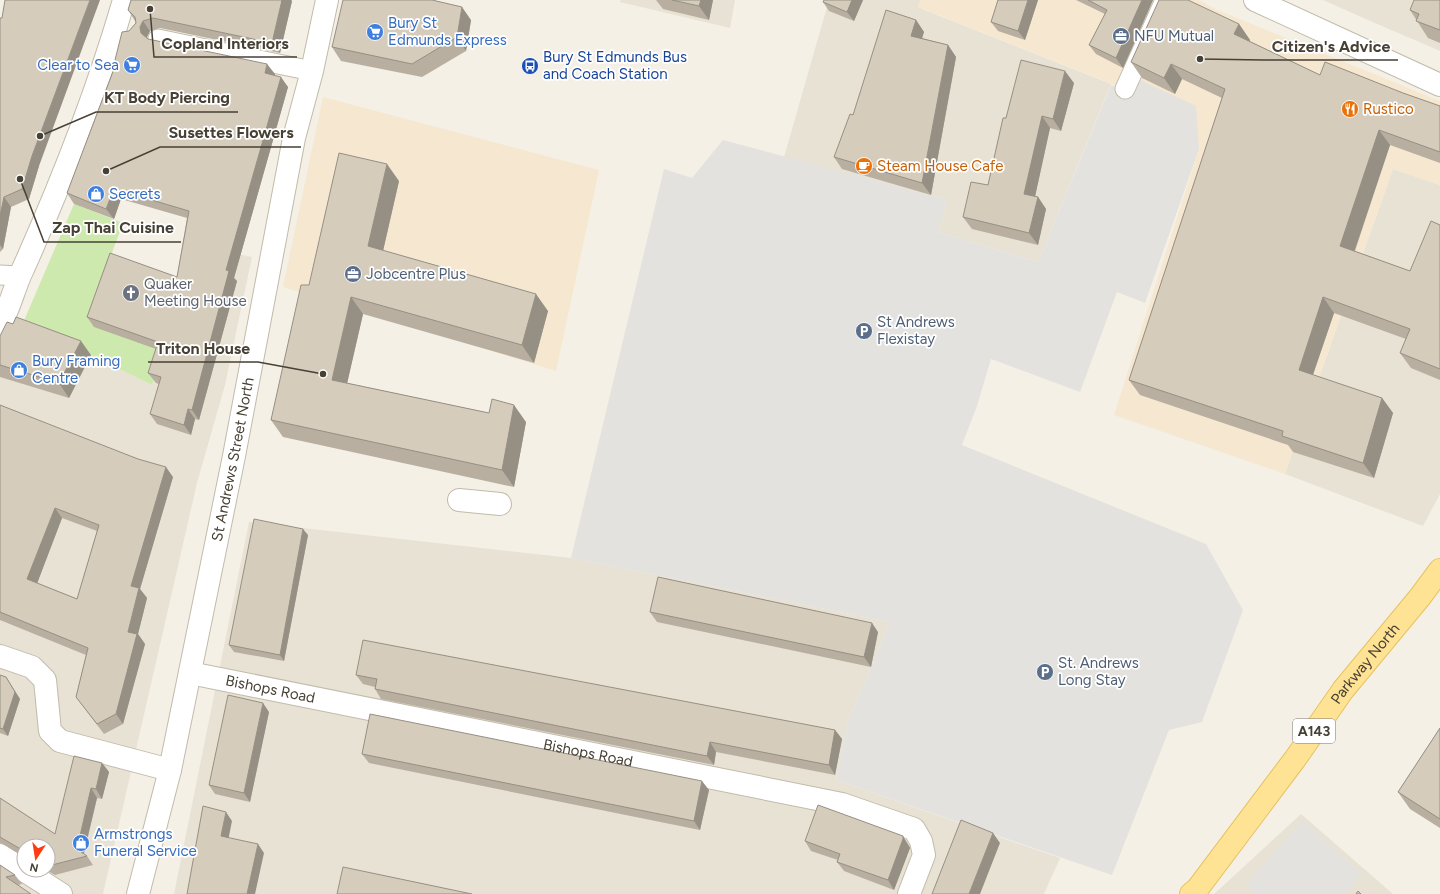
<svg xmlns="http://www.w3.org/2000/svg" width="1440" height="894" font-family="Figtree,sans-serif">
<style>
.residential{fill:#e8e2d4;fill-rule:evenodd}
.commercial{fill:#f6e7d0}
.green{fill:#cde9ad}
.parking{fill:#e4e2de}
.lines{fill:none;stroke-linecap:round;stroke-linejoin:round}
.pedestrian-casing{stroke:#c2bbab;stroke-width:21}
.minor-casing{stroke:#c2bbab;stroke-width:24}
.tertiary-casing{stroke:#c2bbab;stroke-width:24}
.primary-casing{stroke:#e7c260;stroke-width:24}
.pedestrian{stroke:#fff;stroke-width:19}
.minor{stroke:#fff;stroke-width:22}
.tertiary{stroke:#fff;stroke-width:22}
.primary{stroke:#ffe394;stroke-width:22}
.wall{fill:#b8afa1;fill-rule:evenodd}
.shaded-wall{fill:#968f83}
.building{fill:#d6ccbb;stroke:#968f83;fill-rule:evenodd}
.labels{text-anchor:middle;stroke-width:3.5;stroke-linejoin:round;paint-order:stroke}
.shield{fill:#fff;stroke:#7e7972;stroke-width:1}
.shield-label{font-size:14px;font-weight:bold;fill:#474035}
.shop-label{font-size:15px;fill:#366cbe;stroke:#fff;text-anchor:start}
.service-label{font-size:15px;fill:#4e5e75;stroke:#fff;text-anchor:start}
.transit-label{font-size:15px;fill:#164399;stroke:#fff;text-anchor:start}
.food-label{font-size:15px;fill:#c56008;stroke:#fff;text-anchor:start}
.worship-label{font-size:15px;fill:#5b616d;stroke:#fff;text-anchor:start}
.street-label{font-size:15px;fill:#474035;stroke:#fff}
.leader{fill:none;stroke:#474035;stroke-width:1.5}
.callout-dot{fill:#474035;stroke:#fff;stroke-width:1.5}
.callout-label{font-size:16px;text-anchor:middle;font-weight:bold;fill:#474035;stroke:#fff;stroke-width:3.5;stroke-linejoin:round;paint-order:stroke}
</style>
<rect width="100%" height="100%" fill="#f4f0e6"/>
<!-- residential -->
<path class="residential" d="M621 0H735L730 28 620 2Z
M829 0H924L922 9 1111 84 1038 262 938 232 948 200 784 157Z
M1323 0H1440V51L1361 17Z
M1393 169 1440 185V494L1423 526 1285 474Z
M188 244 252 257 225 385 197 483 103 894H0V362L91 355 152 385ZM24 846H48V870H24Z
M249 522 571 558 890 622 847 725 836 780 1060 858 1044 894H174Z
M1301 814 1393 894H1214Z"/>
<!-- commercial -->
<path class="commercial" d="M920 0H1199L1215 9 1440 101V185L1393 169 1285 474 1114 415 1199 149 1125 89 918 7Z
M323 97 599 170 556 371 283 287Z"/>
<!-- green -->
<path class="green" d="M74 204 123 223 110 258 160 278 159 365 152 385 91 355 20 330Z"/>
<!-- parking -->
<path class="parking" d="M1136 78 1196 106 1199 149 1145 303 1117 292 1080 392 991 359 977 406 962 445 1206 544 1243 610 1202 722 1169 730 1112 875 836 780 847 725 890 622 571 558 664 169 692 178 723 140 948 200 938 232 1038 262 1111 85 1125 89Z
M1302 820 1362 874 1345 894H1256L1246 885Z"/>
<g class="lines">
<!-- pedestrian casing -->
<g class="pedestrian-casing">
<path id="pedestrian" d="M158 39 312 71
M1125 89 1165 0
M0 275 19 276"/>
</g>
<!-- minor casing -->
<g class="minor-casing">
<g id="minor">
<path d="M0 325C10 308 14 287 23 269 61 184 98 90 124 0"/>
<path d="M459 500 500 504"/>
<path d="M0 656 32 667 45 680 50 731 60 741 170 770"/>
<path id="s1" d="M190 673 842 804 914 829 921 841 924 855 909 894"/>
<path d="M0 855 61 894"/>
</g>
</g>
<!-- tertiary casing -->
<g class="tertiary-casing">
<g id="tertiary">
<path d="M1255 0 1440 85"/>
<path id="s2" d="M138 894 170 770 234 456 294 138 312 71 327 0"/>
</g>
</g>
<!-- primary casing -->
<g class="primary-casing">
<g id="primary">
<path id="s3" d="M1191 894 1198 888 1295 759 1343 690 1420 597 1440 570"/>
</g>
</g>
<!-- pedestrian -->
<use href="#pedestrian" class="pedestrian"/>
<!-- minor -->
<use href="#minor" class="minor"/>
<!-- tertiary -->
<use href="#tertiary" class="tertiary"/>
<!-- primary -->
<use href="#primary" class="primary"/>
</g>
<!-- wall -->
<path class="wall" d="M131 0H291L292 1 280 53 160 28 150 31 147 37 148 39 275 74 274 76 288 87 234 278 237 281 199 420 195 419 191 435 157 424 150 414 159 384 156 383 148 373 156 349 94 327 87 317 177 277 187 218 121 199 114 219 74 204 67 193 116 62 115 60 129 31 136 23 135 21 128 10Z
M656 0H713L709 20 663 9Z
M863 0 854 21 829 11 823 2Z
M998 0H1038L1025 40 998 31 991 22Z
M1076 0H1153L1123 68 1096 54 1089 45 1105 14Z
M1440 0V43L1428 38 1410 10Z
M0 18 39 166 29 199 11 207 3 249 0 252Z
M471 20 466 51 422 77 341 61 332 47Z
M916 20 924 32 922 38 948 45 956 57 931 195 842 169 834 157 853 115Z
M1239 24 1250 40 1249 41 1320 75 1403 93 1440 106V163L1390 145 1355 251 1410 271 1440 225V380L1411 368 1400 353 1406 339 1334 313 1313 375 1382 398 1393 413 1374 478 1293 452 1288 445 1140 395 1129 380 1222 98 1182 79 1175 94 1142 78 1131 62Z
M1074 83 1061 131 1050 128 1035 196 1038 197 1046 209 1038 245 972 229 963 217 988 185 1006 118Z
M399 181 383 251 548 311 534 363 363 314 347 383 489 413 526 422 514 487 283 437 271 420 309 285Z
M0 336 91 355 69 398 0 377Z
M0 405 173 477 140 589 147 598 138 634 145 644 123 724 104 734 76 697 86 655 0 620ZM62 518 97 531 77 599 37 583Z
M308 535 284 661 234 652 229 645Z
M650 612 878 632 871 667 657 622Z
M0 675 6 677 20 699 8 736 0 733Z
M356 675 835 730 842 739 835 775 716 752 714 765 381 699 375 689V687L363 684Z
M269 712 250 802 215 794 209 785Z
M1440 728V828L1410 809 1398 792Z
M362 754 709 790 700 830 369 763Z
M102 763 109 772 102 799 97 798 84 854 87 856 93 865 55 875 46 870H48V846H24V857L1 843H0V798L55 834Z
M805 841 909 846 910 848 894 890 844 871 837 862 838 860 811 851Z
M0 865 15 875 22 884 18 885 0 894Z"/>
<!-- shaded-wall -->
<path class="shaded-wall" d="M90 0H100L39 166 29 199 22 189 32 156Z
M282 0H291L292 1 280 53 272 43Z
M701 0H713L709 20 699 6Z
M852 0H863L854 21 847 12Z
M1028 0H1038L1025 40 1018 31Z
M1142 0H1153L1123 68 1116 58Z
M462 7 471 20 466 51 457 37Z
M916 20 924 32 919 48 911 36Z
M143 21 150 31 147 37 148 43 141 33 140 27Z
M1239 24 1250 40 1245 50 1234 34Z
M948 45 956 57 931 195 922 183Z
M267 64 275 74 272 83 265 73Z
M1171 64 1182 79 1175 94 1164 78Z
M1065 71 1074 83 1061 131 1053 119Z
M281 77 288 87 234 278 237 281 199 420 192 410 226 270Z
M1042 116 1050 128 1033 206 1024 194Z
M1379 130 1390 145 1351 261 1340 246Z
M387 164 399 181 380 264 368 246Z
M114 189 121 199 114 219 106 209Z
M4 197 11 207 3 249 0 245V216Z
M1038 197 1046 209 1038 245 1029 233Z
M536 294 548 311 534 363 522 345Z
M351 297 363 314 344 397 332 380Z
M1323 297 1334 313 1309 386 1299 370Z
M81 341 91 355 69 398 59 383Z
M1382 398 1393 413 1374 478 1363 463Z
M514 405 526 422 514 487 502 470Z
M188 409 195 419 191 435 184 425Z
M166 467 173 477 140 589 147 598 138 634 145 644 123 724 116 714 128 632 131 586Z
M55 508 62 518 35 589 27 579Z
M303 529 308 535 284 661 280 655Z
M872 623 878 632 871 667 864 657Z
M6 677 20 699 8 736 3 729Z
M263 703 269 712 250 802 244 793Z
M835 730 842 739 835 775 829 765Z
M710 742 716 752 714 765 707 756Z
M102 763 109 772 102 799 96 789Z
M702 781 709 790 700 830 694 821Z
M91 788 97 798 83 856 77 849Z
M226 812 232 821 227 846 221 836Z
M993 833 1000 843 980 894H969Z
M903 836 909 846 910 848 894 890 888 880Z
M258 844 264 853 255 894H247Z"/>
<!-- building -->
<path class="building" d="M5 0H90L32 156 22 189 4 197 0 216V18H2Z
M131 0H282L272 43 153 18 143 21 140 27 141 33 148 39 267 64 265 73 281 77 226 270 229 271 192 410 188 409 184 425 150 414 161 377 148 373 158 342 87 317 110 253 177 277 189 211 114 189 106 209 67 193 117 61 115 60 122 32 129 31 136 23 135 17 128 10Z
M343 0H432L462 7 457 37 412 64 332 47Z
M672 0H701L699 6Z
M824 0H852L847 12 823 2Z
M998 0H1028L1018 31 991 22Z
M1088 0H1142L1116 58 1089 45 1107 10Z
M1159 0H1188L1239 24 1234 34 1320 75 1325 62 1403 93 1440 106V152L1379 130 1340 246 1410 271 1431 221 1440 225V369L1400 353 1410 329 1323 297 1299 370 1382 398 1363 463 1282 436 1283 431 1129 380 1225 89 1171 64 1164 78 1131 62Z
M1414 0H1440V30L1416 21 1419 14 1410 10Z
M886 10 916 20 911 36 948 45 922 183 834 157 850 114 853 115Z
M1021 60 1065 71 1053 119 1042 116 1024 194 1038 197 1029 233 963 217 971 182 988 185 1003 118H1006Z
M339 153 387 164 368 246 536 294 522 345 351 297 332 380 489 413 492 399 514 405 502 470 271 420 301 285H309Z
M16 317 81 341 59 383 0 365V336L7 322 13 324Z
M0 405 138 459 166 467 131 586 139 588 128 632 137 634 116 714 97 724 76 697 88 648 0 612ZM55 508 99 525 77 599 27 579Z
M254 519 303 529 280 655 229 645Z
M658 577 872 623 864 657 650 612Z
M363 640 835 730 829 765 710 742 707 756 375 689 377 679 356 675Z
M0 675 6 677 15 692 3 729 0 728Z
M228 695 263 703 244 793 209 785Z
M370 714 702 781 694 821 362 754Z
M1440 728V819L1398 792Z
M74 756 102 763 96 789 91 788 77 849 87 856 48 866V846H24V851L0 837V798L55 834Z
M818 805 903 836V839L888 880 837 862 840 854 805 841Z
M203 806 226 812 221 836 258 844 247 894H187Z
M961 820 993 833 969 894H932Z
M0 865 15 875 6 877 31 894H0Z
M343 867 472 894H337Z
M1358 891 1361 894H1356Z"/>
<!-- icons -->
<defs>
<g id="supermarket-disc" transform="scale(0.9)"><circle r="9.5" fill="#3f7fe0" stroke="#fff"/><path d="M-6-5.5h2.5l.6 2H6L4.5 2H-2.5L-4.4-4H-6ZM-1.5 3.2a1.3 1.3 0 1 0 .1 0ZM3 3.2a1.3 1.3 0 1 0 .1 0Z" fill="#fff"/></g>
<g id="office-disc" transform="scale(0.9)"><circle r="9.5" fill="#5c6f8a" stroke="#fff"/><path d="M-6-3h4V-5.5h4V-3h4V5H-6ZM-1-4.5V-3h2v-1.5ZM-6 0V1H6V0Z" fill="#fff"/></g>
<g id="bus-disc" transform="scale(0.9)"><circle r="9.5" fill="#1a4fb4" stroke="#fff"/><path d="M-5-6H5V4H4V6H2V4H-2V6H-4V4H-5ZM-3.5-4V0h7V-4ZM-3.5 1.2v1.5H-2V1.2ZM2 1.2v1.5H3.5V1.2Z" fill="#fff"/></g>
<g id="restaurant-disc" transform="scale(0.9)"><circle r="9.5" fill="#e8710a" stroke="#fff"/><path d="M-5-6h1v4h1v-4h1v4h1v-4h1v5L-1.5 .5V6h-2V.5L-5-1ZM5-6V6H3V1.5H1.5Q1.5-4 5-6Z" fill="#fff"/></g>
<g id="cafe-disc" transform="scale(0.9)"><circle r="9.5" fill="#e8710a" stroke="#fff"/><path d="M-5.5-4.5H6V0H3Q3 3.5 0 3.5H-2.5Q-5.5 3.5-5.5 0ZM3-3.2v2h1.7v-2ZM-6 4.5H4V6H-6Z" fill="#fff"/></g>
<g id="shop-disc" transform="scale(0.9)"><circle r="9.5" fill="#3f7fe0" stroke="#fff"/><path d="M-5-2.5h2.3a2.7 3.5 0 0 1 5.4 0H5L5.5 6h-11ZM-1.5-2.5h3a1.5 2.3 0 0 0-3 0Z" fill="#fff"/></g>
<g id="church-disc" transform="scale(0.9)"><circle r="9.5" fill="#6b7280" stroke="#fff"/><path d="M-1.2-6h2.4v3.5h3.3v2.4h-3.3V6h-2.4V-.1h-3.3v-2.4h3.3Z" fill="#fff"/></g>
<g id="parking-disc" transform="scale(0.9)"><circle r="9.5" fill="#5c6f8a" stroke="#fff"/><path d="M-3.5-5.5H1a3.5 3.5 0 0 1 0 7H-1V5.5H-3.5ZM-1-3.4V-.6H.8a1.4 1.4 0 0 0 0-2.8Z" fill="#fff"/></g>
</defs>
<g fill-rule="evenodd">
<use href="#supermarket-disc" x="375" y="32"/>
<use href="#office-disc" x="1121" y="36"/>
<use href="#supermarket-disc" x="132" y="65"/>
<use href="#bus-disc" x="530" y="66"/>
<use href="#restaurant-disc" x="1350" y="109"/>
<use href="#cafe-disc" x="864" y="166"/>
<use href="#shop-disc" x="96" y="194"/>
<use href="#office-disc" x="353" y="274"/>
<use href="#church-disc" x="131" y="293"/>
<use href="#parking-disc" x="864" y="331"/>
<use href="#shop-disc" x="19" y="370"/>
<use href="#parking-disc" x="1045" y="672"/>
<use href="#shop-disc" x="81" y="843"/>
</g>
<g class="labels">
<!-- shield labels -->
<rect class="shield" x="1293" y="719" width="42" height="24" rx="3"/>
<g class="shield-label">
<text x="1314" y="736">A143</text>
</g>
<!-- shop labels -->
<g class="shop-label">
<text x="388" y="28">Bury St<tspan x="388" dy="17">Edmunds Express</tspan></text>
<text x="119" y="70" text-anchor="end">Clear to Sea</text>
<text x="109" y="199">Secrets</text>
<text x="32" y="366">Bury Framing<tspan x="32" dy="17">Centre</tspan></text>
<text x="94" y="839">Armstrongs<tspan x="94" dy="17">Funeral Service</tspan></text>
</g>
<!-- service labels -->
<g class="service-label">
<text x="1134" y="41">NFU Mutual</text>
<text x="366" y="279">Jobcentre Plus</text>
<text x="877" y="327">St Andrews<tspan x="877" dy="17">Flexistay</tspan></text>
<text x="1058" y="668">St. Andrews<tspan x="1058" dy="17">Long Stay</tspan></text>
</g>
<!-- transit labels -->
<g class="transit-label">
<text x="543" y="62">Bury St Edmunds Bus<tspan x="543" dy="17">and Coach Station</tspan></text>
</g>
<!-- food labels -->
<g class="food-label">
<text x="1363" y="114">Rustico</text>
<text x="877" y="171">Steam House Cafe</text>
</g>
<!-- worship labels -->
<g class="worship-label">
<text x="144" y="289">Quaker<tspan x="144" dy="17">Meeting House</tspan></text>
</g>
<!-- street labels -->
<g class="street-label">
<text dy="5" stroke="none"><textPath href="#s2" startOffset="445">St Andrews Street North</textPath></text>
<text dy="5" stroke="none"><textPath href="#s3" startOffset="289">Parkway North</textPath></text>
<text dy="5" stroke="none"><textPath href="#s1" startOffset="82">Bishops Road</textPath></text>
<text dy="5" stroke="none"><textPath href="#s1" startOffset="406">Bishops Road</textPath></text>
</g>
</g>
<!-- callouts -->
<path class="leader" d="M150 9L154 57H297M1200 59L1264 60H1398M40 136L96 112H238M106 171L160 147H301M20 179L44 242H181M323 374L258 362H148"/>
<g class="callout-dot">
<circle cx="150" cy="9" r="4"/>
<circle cx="1200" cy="59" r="4"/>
<circle cx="40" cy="136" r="4"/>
<circle cx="106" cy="171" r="4"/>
<circle cx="20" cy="179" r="4"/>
<circle cx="323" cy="374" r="4"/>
</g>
<g class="callout-label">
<text x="225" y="49">Copland Interiors</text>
<text x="1331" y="52">Citizen's Advice</text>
<text x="167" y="103">KT Body Piercing</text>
<text x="231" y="138">Susettes Flowers</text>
<text x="113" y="233">Zap Thai Cuisine</text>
<text x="203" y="354">Triton House</text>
</g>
<!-- north arrow -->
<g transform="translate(36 858) rotate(192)"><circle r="19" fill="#ffffff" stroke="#b5b3ae"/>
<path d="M0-3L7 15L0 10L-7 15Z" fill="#ff3b12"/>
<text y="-6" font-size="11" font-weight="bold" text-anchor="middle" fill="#474035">N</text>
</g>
</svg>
